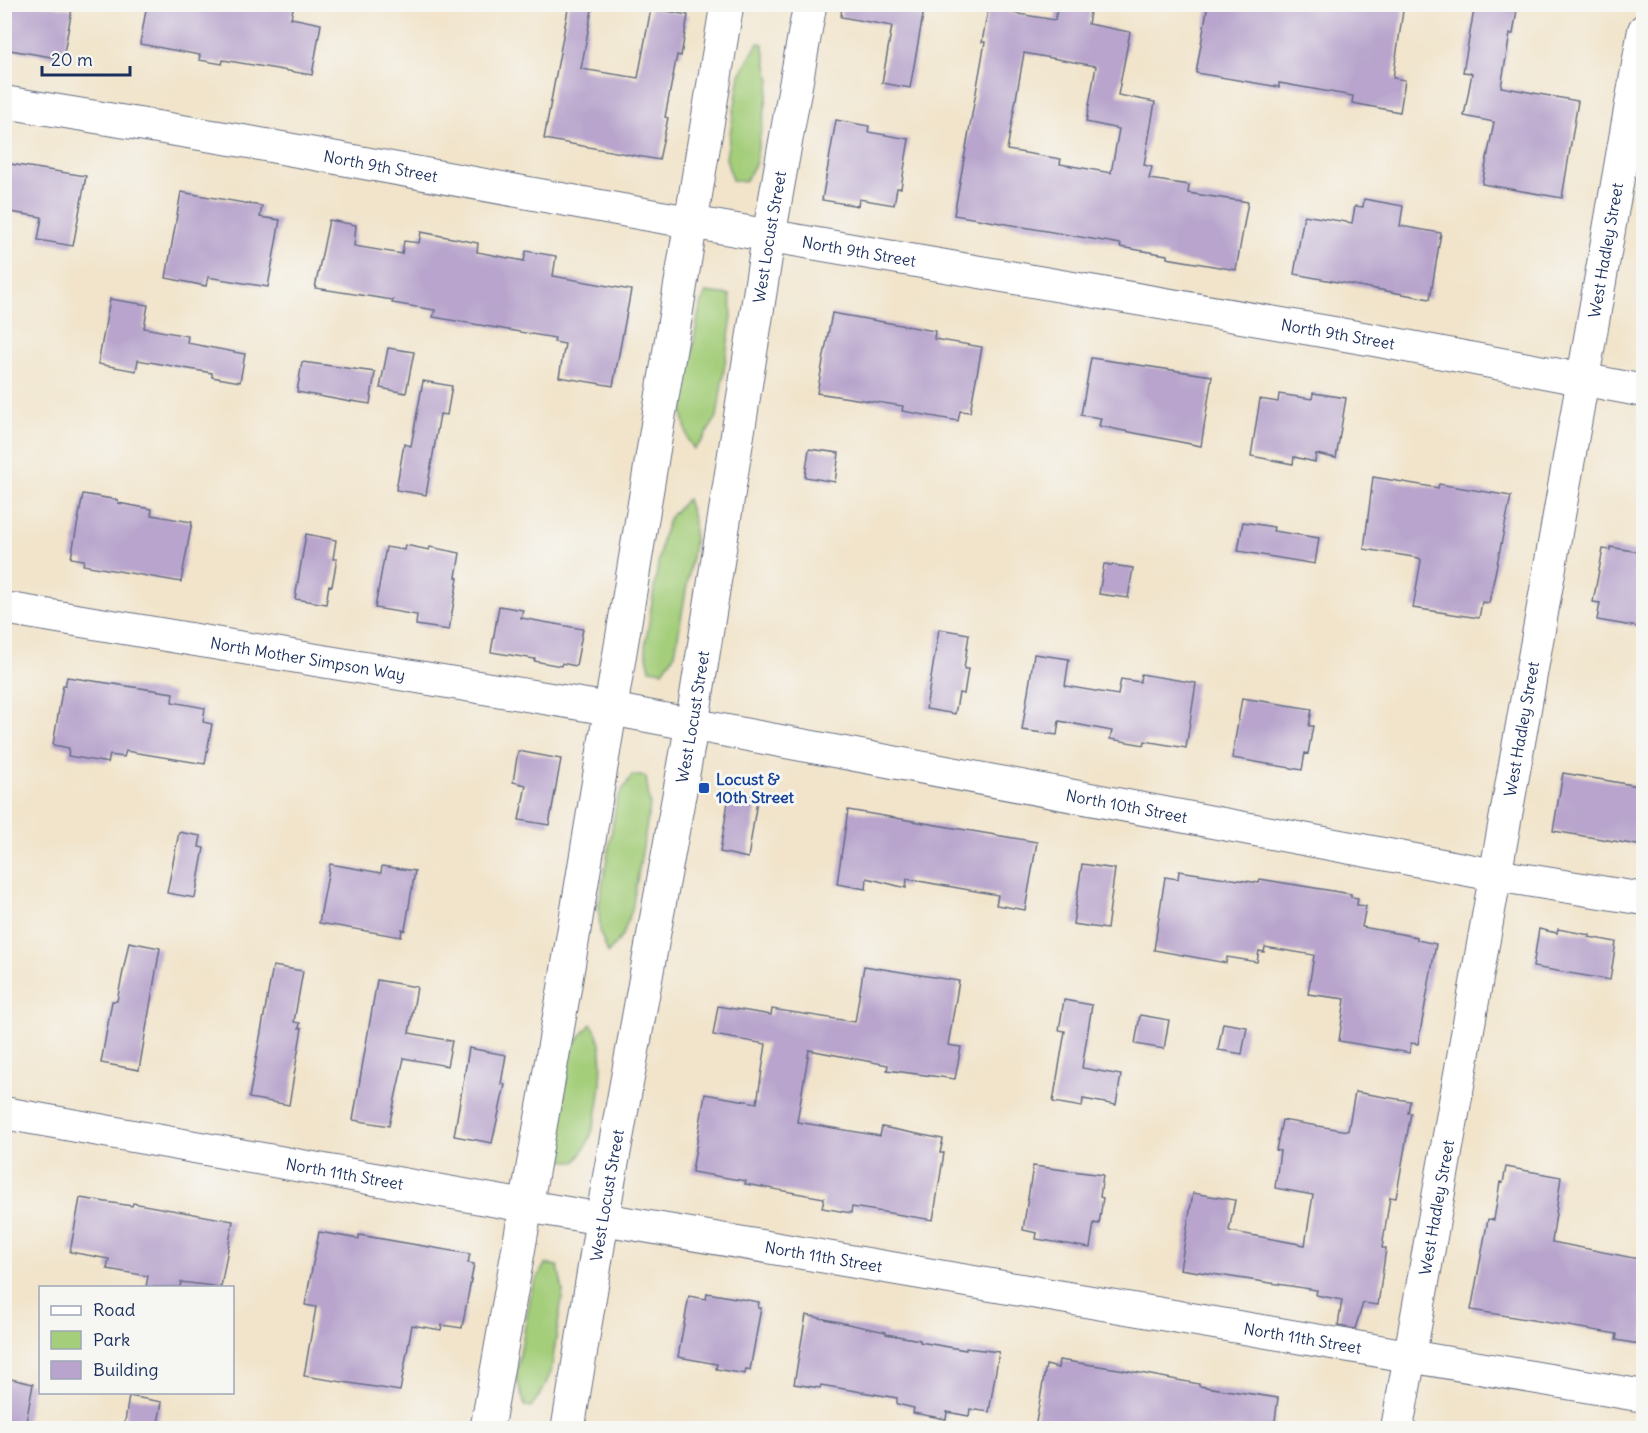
<svg xmlns="http://www.w3.org/2000/svg" width="1648" height="1433" font-family="Delius,sans-serif">
<style>
.green{fill:#a4ce7a;stroke:#607e6c;stroke-width:1.5}
.building{fill:#b8a4cc;fill-rule:evenodd}
.lines{fill:none;stroke-linecap:round;stroke-linejoin:round}
.street-casing{stroke:#666e84;stroke-width:34}
.secondary-casing{stroke:#666e84;stroke-width:35}
.street{stroke:#fff;stroke-width:32}
.secondary{stroke:#fff;stroke-width:33}
.transit-dot{fill:#1a4fb4;stroke:#f6f6f2;stroke-width:2}
.labels{text-anchor:middle;stroke-width:6;stroke-linejoin:round;paint-order:stroke}
.street-label{font-size:16px;fill:#1b2f5e;stroke:#f6f6f2}
.transit-label{font-size:16px;font-weight:bold;fill:#164399;stroke:#f6f6f2;text-anchor:start}
</style>
<rect width="100%" height="100%" fill="#f6f6f2"/>
<filter id="ink" filterUnits="userSpaceOnUse"><feTurbulence type="fractalNoise" baseFrequency=".0167" numOctaves="2"/><feDisplacementMap in="SourceGraphic" scale="12" xChannelSelector="R" yChannelSelector="G"/><feConvolveMatrix kernelMatrix="1 2 1 2 8 2 1 2 1" color-interpolation-filters="sRGB"/></filter>
<filter id="wash" filterUnits="userSpaceOnUse"><feTurbulence type="fractalNoise" baseFrequency=".008" numOctaves="4" result="noise"/><feDisplacementMap in="SourceGraphic" scale="24" xChannelSelector="R" yChannelSelector="G"/><feGaussianBlur stdDeviation="1.35" result="paint"/><feColorMatrix in="noise" values="0 0 0 0 0 0 0 0 0 0 0 0 0 0 0 0 0 1.4 0 .05"/><feComposite in="paint" operator="in"/></filter>
<g filter="url(#wash)">
<rect width="100%" height="100%" fill="#f1e4cb"/>
<!-- green -->
<path class="green" d="M758 43 763 44 770 81 755 165 745 182 732 180 726 158 740 75Z
M706 292 730 295 732 316 717 417 701 442 694 449 688 440 682 411 699 311Z
M687 499 694 521V544L675 654 663 671 650 669 645 647 662 539 670 517Z
M632 775 646 777 650 805 632 910 622 936 608 953 600 932 599 905 617 799Z
M591 1024C610 1044 600 1117 588 1142 585 1149 580 1155 576 1162L562 1160 558 1130 570 1056 574 1044Z
M545 1264 558 1266 563 1291 551 1372 542 1392 531 1407 525 1406 516 1376 532 1288Z"/>
<g id="blocks">
<!-- building -->
<path class="building" d="M4 4H43L72 9 63 59 4 49Z
M147 4H294L291 18 321 24 312 75 223 60 222 64 199 60 200 55 140 44Z
M569 4H593L581 69 638 78 651 8 688 15 681 56 677 55 665 117 668 118 659 160 544 139Z
M842 4H925L910 88 882 83 892 26 841 17Z
M1058 4 1091 7 1088 24 1130 32 1118 95 1155 102 1144 165 1152 167 1149 179 1189 185 1188 193 1248 202 1236 270 1167 258V255L1120 247 1121 244 954 215 985 42H982L988 9 1055 20ZM1024 53 1096 66 1086 122 1119 129 1111 173 1060 164 1061 159 1007 150Z
M1208 4H1404L1393 78 1405 80 1400 112 1352 103 1353 96 1279 83V87L1196 73Z
M1475 4H1518L1513 34H1510L1501 87 1578 101 1562 198 1482 184 1494 122 1464 116 1472 73 1463 72Z
M836 120 869 126 868 132 909 139 901 188H897L894 205 859 199 858 206 822 200Z
M4 163 86 176 73 246 38 240 42 217 4 211Z
M181 192 262 206 260 217 280 220 268 287 208 277 206 286 166 278Z
M1364 199 1403 206 1400 226 1441 233 1430 299 1294 274 1304 215 1352 223 1355 206 1363 207Z
M329 220 356 225 354 246 402 254 404 241 419 243 421 232 478 243 477 252 524 261 526 251 556 256 553 276 631 290 613 386 559 377 565 344 554 342 555 338 433 317 435 310 392 303 393 300 315 288Z
M110 299 148 305 144 328 188 336 187 343 245 354 240 382 212 377V373L138 360 136 371 98 364Z
M832 313 935 331 934 339 982 347 970 412 960 411 958 421 902 411 903 406 817 393Z
M388 348 414 352 406 393 380 388Z
M1091 358 1212 376 1201 446 1099 426 1101 418 1081 415Z
M302 362 375 372 370 404 351 401V402L297 392Z
M423 381 452 386 447 415 440 414 426 495 396 490 404 444 411 446Z
M1313 393 1346 398 1336 458 1316 454 1315 462 1294 457 1293 464 1251 456 1260 399 1278 402 1279 394 1312 399Z
M809 449 839 453 835 482 805 477Z
M1373 477 1438 488 1439 484 1511 496 1489 603 1482 602 1479 618 1413 608 1421 560 1419 558 1364 549Z
M83 494 118 500V503L152 509 151 515 192 522 181 582 83 565 84 560 71 558Z
M1243 522 1274 527 1273 531 1319 538 1315 564 1238 551Z
M306 534 336 540 333 559H337L332 586 329 585 326 604 295 599Z
M405 545 429 550 430 547 460 553 456 577 458 578 449 630 416 625 417 615 375 608 386 547 404 550Z
M1610 547 1644 553V628L1597 620 1600 603 1593 602 1603 549 1610 550Z
M1104 564 1133 568 1128 598 1099 594Z
M499 606 523 610 521 618 583 629 576 666 562 663 561 666 534 661 535 659 491 652Z
M939 629 969 634 964 669H968L964 694 959 693 955 714 926 709Z
M1034 654 1069 659 1065 686 1118 695 1121 679 1140 682 1141 674 1196 683 1186 748 1145 741 1144 745 1110 739 1112 731 1059 721 1057 735 1022 730Z
M67 677 173 693 172 702 205 708 203 722 212 724 205 764 126 751 124 757 110 755 108 763 68 756 69 748 53 745 63 685 65 686Z
M1242 698 1312 709 1309 726H1313L1308 754 1305 753 1302 770 1232 758Z
M518 751 561 759 549 825 519 820 526 785 513 782Z
M1563 773 1644 787V846L1553 831Z
M729 796 757 801 748 858 720 852Z
M848 810 1037 842 1025 910 996 905 998 895 907 879 906 888 867 878 866 889 837 884Z
M179 832 201 836 199 847 204 848 195 898 167 893Z
M330 864 381 873 382 866 415 871 405 930 402 929 401 937 319 923Z
M1082 864 1115 869 1107 929 1073 924Z
M1179 871 1259 883 1260 879 1351 894V897L1358 898 1357 905 1366 906 1362 927 1417 937V940L1436 944 1418 1044 1411 1043 1410 1053 1339 1041 1345 999 1308 994 1314 955 1265 947 1264 952 1259 951 1257 962 1227 957 1226 963 1154 950 1165 877 1178 879Z
M1539 929 1557 933 1558 929 1590 935 1589 937 1616 942 1610 980 1533 967Z
M129 942 160 948 139 1070 101 1063 112 1001H117Z
M273 966 303 971 294 1022 300 1023 299 1028H302L289 1105 249 1098Z
M864 966 959 981 948 1045 961 1047 955 1079 887 1070 888 1065 809 1050 797 1122 880 1136 882 1127 943 1139 940 1153H944L933 1220 852 1207 851 1213 822 1208 824 1198 745 1184 746 1181 692 1172 705 1094 757 1103 766 1044 713 1035 718 1006 771 1015 772 1009 855 1022Z
M377 980 417 987 409 1033 452 1041 447 1066 404 1058 389 1126 353 1120Z
M1064 1000 1092 1005 1082 1068 1121 1075 1116 1105 1083 1099 1082 1107 1053 1102 1065 1031 1059 1030Z
M1140 1015 1169 1020 1164 1049 1135 1044Z
M1223 1023 1247 1027 1242 1054 1218 1050Z
M469 1048 506 1055 501 1084 505 1085 492 1143 454 1136Z
M1355 1092 1410 1101 1408 1113H1411L1396 1198 1390 1197 1382 1248H1386L1378 1305 1363 1303 1355 1329 1338 1326 1342 1300 1316 1295 1317 1290 1180 1269 1193 1193 1235 1200 1229 1231 1305 1245 1313 1195 1275 1188 1280 1151 1276 1150 1282 1120 1348 1131Z
M1033 1166 1103 1175 1100 1197 1103 1198 1099 1224 1094 1223 1090 1248 1036 1239 1037 1233 1023 1230Z
M1506 1167 1561 1177 1552 1242 1644 1260V1345L1616 1340 1617 1334 1471 1310 1488 1219 1494 1220 1500 1182 1503 1183Z
M80 1198 132 1206 133 1203 233 1221 221 1287 181 1282 180 1287H146L148 1276 107 1269 109 1259 70 1252Z
M319 1232 359 1239V1235L470 1254 468 1263 474 1264 462 1328 442 1325 441 1330 412 1325 400 1391 304 1376 316 1307 305 1305Z
M707 1293 759 1302 758 1308H761L750 1370 746 1369 745 1374 716 1369 717 1364 678 1357 689 1296 706 1299Z
M806 1315 886 1332V1334L920 1340V1342L966 1350V1348L999 1352 989 1412 970 1409 969 1416 947 1412 946 1419 913 1413 914 1408 897 1404V1398L821 1385 820 1388 794 1384Z
M1059 1360 1119 1369 1199 1384V1386L1278 1398 1274 1428H1035L1046 1365 1058 1368Z
M11 1379 33 1384 25 1428 4 1426V1380L10 1381Z
M129 1396 162 1402 157 1428H124Z"/>
</g>
</g>
<g filter="url(#ink)">
<use href="#blocks" fill-opacity="0" stroke="#666e84" stroke-width="1.5"/>
<g class="lines">
<!-- street casing -->
<g class="street-casing">
<g id="street">
<path id="s1" d="M4 102 249 142 655 216 1374 340 1644 391"/>
<path id="s2" d="M4 608 610 709 1495 875 1644 899"/>
<path id="s3" d="M4 1113 526 1206 1644 1396"/>
<path id="s4" d="M1397 1428 1540 624 1644 30"/>
</g>
</g>
<!-- secondary casing -->
<g class="secondary-casing">
<g id="secondary">
<path d="M487 1428 564 991 727 4"/>
<path id="s5" d="M568 1428 608 1185 692 724 769 235 810 4"/>
</g>
</g>
<!-- street -->
<use href="#street" class="street"/>
<!-- secondary -->
<use href="#secondary" class="secondary"/>
</g>
</g>
<!-- markers -->
<rect class="transit-dot" x="698" y="782" width="12" height="12" rx="3"/>
<g class="labels">
<!-- street labels -->
<g class="street-label">
<text dy="6" stroke="none"><textPath href="#s1" startOffset="382">North 9th Street</textPath></text>
<text dy="6" stroke="none"><textPath href="#s5" startOffset="1208">West Locust Street</textPath></text>
<text dy="6" stroke="none"><textPath href="#s4" startOffset="1196">West Hadley Street</textPath></text>
<text dy="6" stroke="none"><textPath href="#s1" startOffset="868">North 9th Street</textPath></text>
<text dy="6" stroke="none"><textPath href="#s1" startOffset="1354">North 9th Street</textPath></text>
<text dy="6" stroke="none"><textPath href="#s2" startOffset="308">North Mother Simpson Way</textPath></text>
<text dy="6" stroke="none"><textPath href="#s5" startOffset="722">West Locust Street</textPath></text>
<text dy="6" stroke="none"><textPath href="#s4" startOffset="710">West Hadley Street</textPath></text>
<text dy="6" stroke="none"><textPath href="#s2" startOffset="1140">North 10th Street</textPath></text>
<text dy="6" stroke="none"><textPath href="#s3" startOffset="346">North 11th Street</textPath></text>
<text dy="6" stroke="none"><textPath href="#s5" startOffset="236">West Locust Street</textPath></text>
<text dy="6" stroke="none"><textPath href="#s4" startOffset="224">West Hadley Street</textPath></text>
<text dy="6" stroke="none"><textPath href="#s3" startOffset="832">North 11th Street</textPath></text>
<text dy="6" stroke="none"><textPath href="#s3" startOffset="1318">North 11th Street</textPath></text>
</g>
<!-- transit labels -->
<g class="transit-label">
<text x="716" y="785">Locust &amp;<tspan x="716" dy="18">10th Street</tspan></text>
</g>
</g>
<!-- margin -->
<rect width="1648" height="1433" fill="none" stroke="#f6f6f2" stroke-width="24"/>
<!-- legend -->
<rect x="39" y="1286" width="195" height="108" fill="#f6f6f2" stroke="#9ea6b7" stroke-width="1.5"/>
<rect x="51" y="1306" width="30" height="9" fill="#ffffff" stroke="#9ea6b7" stroke-width="1.5"/>
<text x="93" y="1316" font-size="18" fill="#1b2f5e">Road</text>
<rect x="51" y="1331" width="30" height="18" fill="#a4ce7a" stroke="#9ea6b7" stroke-width="1.5"/>
<text x="93" y="1346" font-size="18" fill="#1b2f5e">Park</text>
<rect x="51" y="1361" width="30" height="18" fill="#b8a4cc" stroke="#9ea6b7" stroke-width="1.5"/>
<text x="93" y="1376" font-size="18" fill="#1b2f5e">Building</text>
<!-- scale -->
<path d="M42 66v9h88v-9" fill="none" stroke="#1b2f5e" stroke-width="3"/>
<text x="51" y="66" font-size="18" fill="#1b2f5e" stroke="#f6f6f2" stroke-width="4.5" paint-order="stroke">20 m</text>
</svg>
